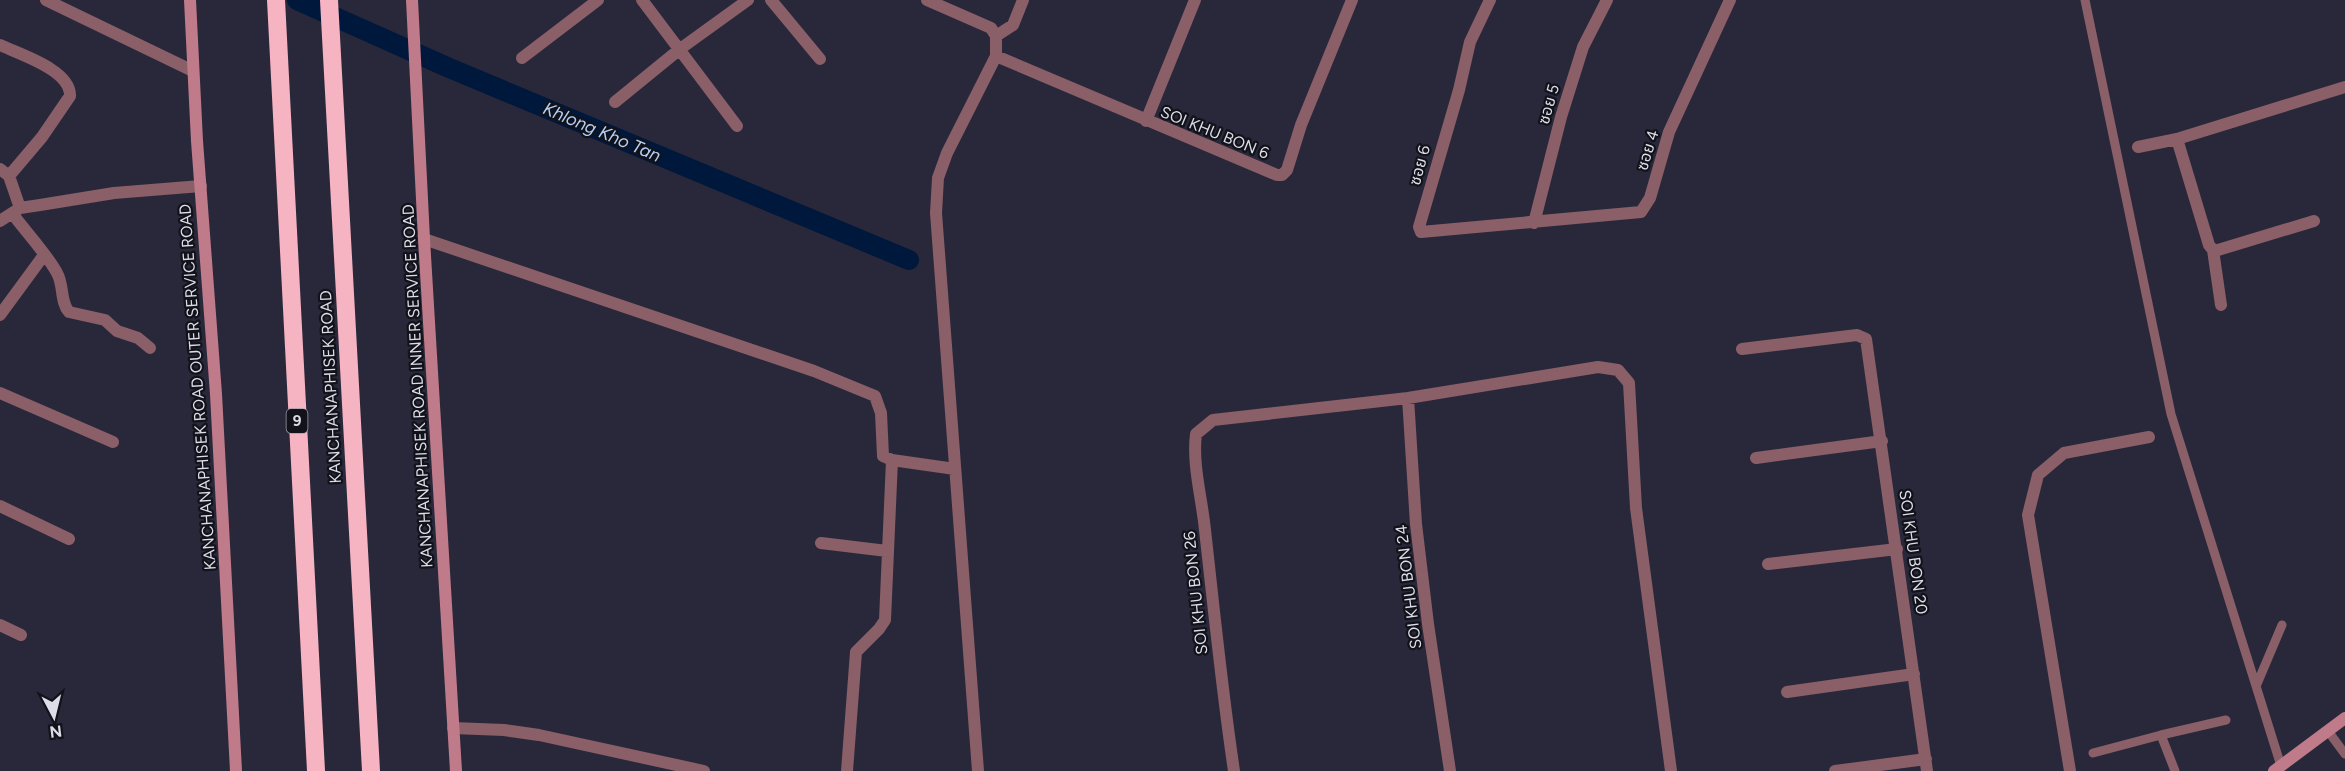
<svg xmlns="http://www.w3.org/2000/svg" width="2345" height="771" font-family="Figtree,'Noto Sans Thai',sans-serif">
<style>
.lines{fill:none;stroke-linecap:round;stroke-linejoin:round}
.canal{stroke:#00183c;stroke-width:20}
.service{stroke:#8a5f68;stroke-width:9}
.minor{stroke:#8a5f68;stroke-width:12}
.secondary{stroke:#c07b8a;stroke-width:12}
.motorway{stroke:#f6b4c2;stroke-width:18}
.labels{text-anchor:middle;stroke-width:4.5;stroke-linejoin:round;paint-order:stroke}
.shield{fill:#12121a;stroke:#a0a0ab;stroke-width:1.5}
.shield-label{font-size:15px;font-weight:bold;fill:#dddde9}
.street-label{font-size:16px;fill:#dddde9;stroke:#12121a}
.water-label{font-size:18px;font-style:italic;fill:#b3d0f7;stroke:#12121a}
</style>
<rect width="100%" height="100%" fill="#29283a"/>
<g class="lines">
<!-- canal -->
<path class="canal" d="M297 0 447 67 909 260"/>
<!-- service -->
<path class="service" d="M2085 0 2171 414 2281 766
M2257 684 2282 625
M2328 731 2345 754
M2093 753 2161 735
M2175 771 2161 735 2226 720"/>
<!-- minor -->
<path class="minor" d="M46 0 193 71
M642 0 737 126
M771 0 820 59
M927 0 991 28 996 36V56L947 153 938 178 936 213 978 771
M1490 0 1470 42 1459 90 1419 227 1421 232 1641 212 1650 198 1669 132 1730 0
M996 36 1013 25 1023 0
M0 45C21 55 71 70 70 96L42 137 9 176
M996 56 1277 175H1282L1287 170 1301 125 1352 0
M522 58 598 0
M615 102 680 49 748 0
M1146 121 1195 0
M2177 139 2209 245 2213 250 2221 305
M2138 147 2177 139 2345 87
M0 169 9 176 20 208
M12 213C25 231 47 254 57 273 64 285 60 302 69 312L105 320 117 331 138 338 150 348
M0 221 20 208 40 205 114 193 201 186
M1534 223 1561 117 1583 47 1607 0
M424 239 814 371 875 396 881 413 883 456 892 460 955 469
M2213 250H2218L2314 221
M0 315 44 255
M1742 349 1857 335 1866 339 1927 771
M0 393 113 442
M1408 398 1416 524 1428 624 1450 771
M1756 458 1882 441
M0 506 69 539
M821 543 887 551
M1768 564 1897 549
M0 625 21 635
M1787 692 1914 674
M453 728 504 730 539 735 704 771
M847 771 856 652 879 629 885 620 892 460
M1234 771C1222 691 1214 610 1205 530 1202 499 1192 464 1196 434L1213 420 1408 398 1598 367 1618 370 1629 383 1636 508 1671 771
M1835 771 1926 759
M2070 771 2028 515 2038 475 2064 453 2149 437"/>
<!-- secondary -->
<path class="secondary" d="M190 0 197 141 216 394 236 771
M412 0 424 239 456 771
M2274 771 2345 718"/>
<!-- motorway -->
<path class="motorway" d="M276 0 316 771
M329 0 371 771"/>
</g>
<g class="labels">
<!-- shield labels -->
<rect class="shield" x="286.5" y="409" width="21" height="24" rx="4.5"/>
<g class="shield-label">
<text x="297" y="426">9</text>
</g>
<!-- street labels -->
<g class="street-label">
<text transform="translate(1548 104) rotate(-74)" y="6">ซอย 5</text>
<text transform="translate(1215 132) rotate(22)" y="6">SOI KHU BON 6</text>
<text transform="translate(1647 150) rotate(-73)" y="6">ซอย 4</text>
<text transform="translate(1419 165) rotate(-75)" y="6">ซอย 6</text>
<text transform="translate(417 386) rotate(-93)" y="6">KANCHANAPHISEK ROAD INNER SERVICE ROAD</text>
<text transform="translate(197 387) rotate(-94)" y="6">KANCHANAPHISEK ROAD OUTER SERVICE ROAD</text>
<text transform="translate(330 387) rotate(-93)" y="6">KANCHANAPHISEK ROAD</text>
<text transform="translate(1914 552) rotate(82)" y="6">SOI KHU BON 20</text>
<text transform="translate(1408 587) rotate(-97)" y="6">SOI KHU BON 24</text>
<text transform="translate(1195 593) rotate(-96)" y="6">SOI KHU BON 26</text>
</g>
<!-- water labels -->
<g class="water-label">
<text transform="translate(602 132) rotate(23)" y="6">Khlong Kho Tan</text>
</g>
</g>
<!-- north arrow -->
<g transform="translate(54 717) rotate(173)" stroke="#12121a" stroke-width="4.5" paint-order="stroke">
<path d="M0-4.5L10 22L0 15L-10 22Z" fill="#dddde9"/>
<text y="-9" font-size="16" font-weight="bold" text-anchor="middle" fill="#dddde9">N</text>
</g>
</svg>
